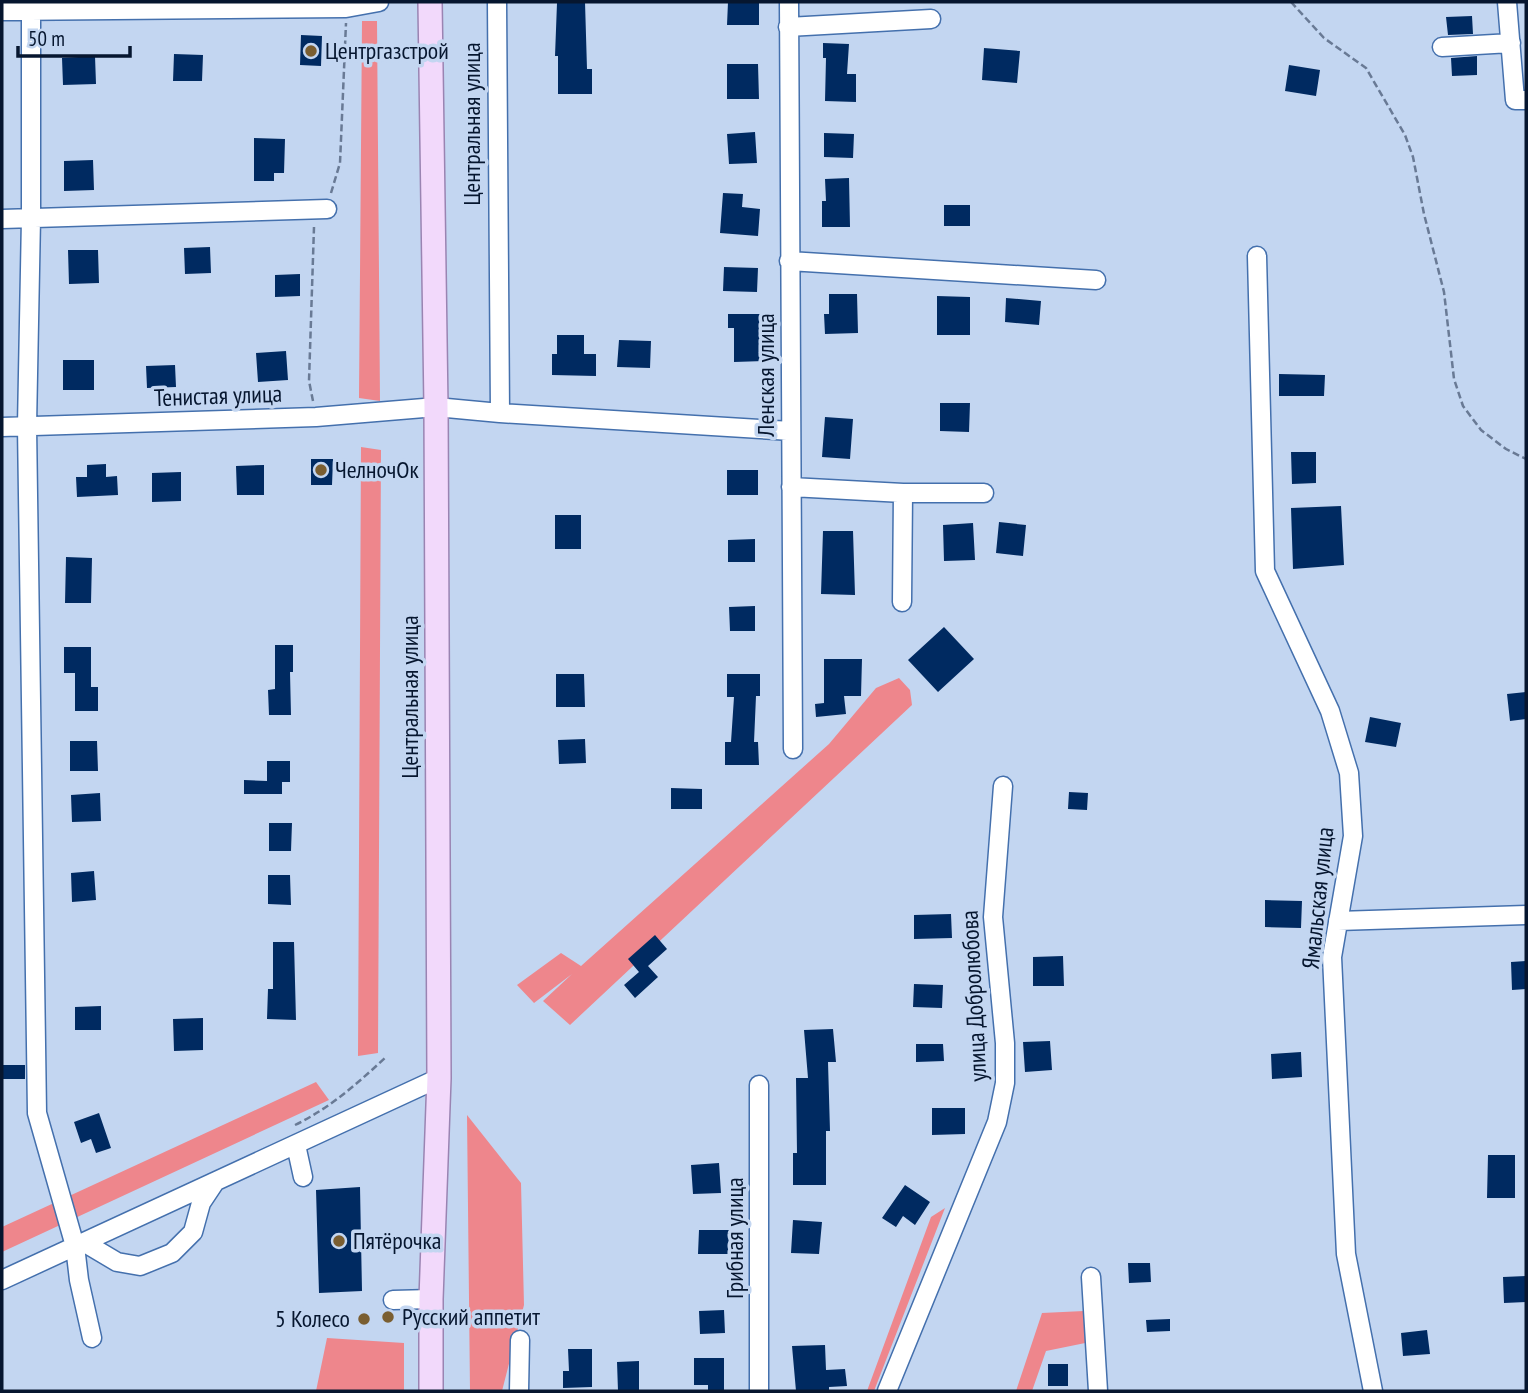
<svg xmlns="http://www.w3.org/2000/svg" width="1528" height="1393" font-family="'PT Sans Narrow',sans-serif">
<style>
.green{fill:#ee868c}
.building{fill:#002a61}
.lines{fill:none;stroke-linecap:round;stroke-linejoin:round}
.minor-casing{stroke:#4470ad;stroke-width:21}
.major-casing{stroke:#9a84b2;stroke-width:26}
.path{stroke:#697a95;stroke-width:2.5;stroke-dasharray:7 3.5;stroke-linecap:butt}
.minor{stroke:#fff;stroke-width:18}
.major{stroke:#f2d9fb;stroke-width:23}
.poi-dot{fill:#7a5e31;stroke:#c3d6f1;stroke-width:2.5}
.labels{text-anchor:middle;stroke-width:7;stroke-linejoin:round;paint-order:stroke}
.poi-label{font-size:24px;fill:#06162f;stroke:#c3d6f1;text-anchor:start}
.street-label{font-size:24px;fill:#06162f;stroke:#c3d6f1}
</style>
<rect width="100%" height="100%" fill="#c3d6f1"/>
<!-- green -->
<path class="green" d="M362 21H377L380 401 359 398Z
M361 447 381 450 378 1053 358 1056Z
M899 678 910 690 912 705 570 1025 543 1001 572 974 534 1003 517 985 561 953 581 966 829 744 876 688Z
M316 1082 329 1100 2 1252V1227Z
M467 1115 521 1183 524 1305 502 1391H470Z
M945 1208 874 1391H867L931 1217Z
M1084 1311 1095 1341 1046 1351 1032 1391H1016L1042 1313Z
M327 1338 404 1343V1391H316Z"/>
<!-- building -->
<path class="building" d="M585 2 587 69H592V94H558V56H555L557 3Z
M728 2H759V25H727Z
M1472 16 1473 34 1448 35 1446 17Z
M301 35 322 36 321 66 300 65Z
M823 43 849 44 847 74H856V102L825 101 826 58H823Z
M984 48 1020 51 1017 83 982 80Z
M174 54 203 55 202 81H173Z
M95 56 96 84 63 85 62 58Z
M1477 56V75L1452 76 1451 58Z
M727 64H758L759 99H727Z
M1289 65 1320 70 1316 96 1285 91Z
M755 132 757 163 729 164 727 134Z
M824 133 854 134 853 158 824 157Z
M254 138 285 139 284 173H274V181H254Z
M93 160 94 190 64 191V161Z
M849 178 850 227H822V201H826L825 179Z
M723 193 743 194 742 207 760 209 758 236 720 233Z
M944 205H970V226H944Z
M210 247 211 273 185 274 184 248Z
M68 250H98L99 283 69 284Z
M724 267 758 268 757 292 723 291Z
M300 274V296L275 297V275Z
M829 294H857L858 333 825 334 824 314H829Z
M937 296 970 297V335H937Z
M1006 298 1041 301 1039 325 1005 322Z
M728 314H762V332H766L767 361 734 362V328H728Z
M557 335H584V354H596V376L552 375V354H557Z
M619 340 651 341 650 368 617 367Z
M286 351 288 380 258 382 256 353Z
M63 360H94V390H63Z
M175 365 176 387 147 388 146 366Z
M1279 374 1325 375 1324 396H1279Z
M940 403H970L969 432 940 431Z
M825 417 853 419 850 459 822 457Z
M1291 452H1316V483L1292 484Z
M311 459H333L332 485H311Z
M106 464V477L117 476 118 495 77 497 76 477H87V465Z
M264 465V495H237L236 466Z
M727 470H758V495H727Z
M181 472V501L152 502V473Z
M1341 506 1344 565 1293 569 1291 508Z
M555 515H581V549H555Z
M999 522 1026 525 1023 556 996 553Z
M973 523 975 560 944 561 943 525Z
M823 531H853L855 595 821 594Z
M755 539V562H728V540Z
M66 557 92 558 91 603H65Z
M755 606V631H730L729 607Z
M944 627 974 659 938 692 908 660Z
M275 645H293V672H290L291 715H269L268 690 275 689Z
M64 647H91V687H98V711H75V673H64Z
M824 659H862L861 696H844L846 714 816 717 815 704 824 703Z
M556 674H584L585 707H556Z
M727 674H760V696H756L754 742H758L759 765H725V742H731L734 697H727Z
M1526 692V719L1510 721 1507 694Z
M1370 717 1401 723 1396 747 1365 742Z
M585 739 586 763 559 764 558 740Z
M70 741H97L98 771H70Z
M267 761H290V782H282V794H244V780L267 781Z
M671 788 702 789V809H671Z
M1069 792 1088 793 1087 810 1068 809Z
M100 793 101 821 72 822 71 795Z
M269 823H292L291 851H269Z
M94 871 96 900 72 902 71 873Z
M268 875H290L291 905 268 904Z
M1265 900 1302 901 1301 928 1265 927Z
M951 914 952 938 914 939V915Z
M655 935 667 949 648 966 658 977 635 998 624 985 639 972 628 959Z
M273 942H294L296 1020 267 1019 268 989H273Z
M1063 956 1064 986H1033V957Z
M1526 961V989L1512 990 1511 962Z
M914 984 943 985 942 1008 913 1007Z
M101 1006V1030H75V1007Z
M203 1018V1050L174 1051 173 1019Z
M833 1029 836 1062H828L830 1131H826V1185H793V1153H797L796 1078H808L804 1030Z
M1050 1041 1052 1070 1025 1072 1023 1042Z
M916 1044H943L944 1061 916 1062Z
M1301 1052 1302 1077 1272 1079 1271 1054Z
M2 1065H25V1079H2Z
M932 1108H965V1134L932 1135Z
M99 1113 111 1148 96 1153 91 1139 81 1143 74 1122Z
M1488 1155H1515V1198H1487Z
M719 1163 721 1193 693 1194 691 1165Z
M905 1185 930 1202 915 1225 903 1216 896 1227 882 1218Z
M360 1187 362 1291 319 1293 316 1190Z
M793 1220 822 1222 819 1254 791 1253Z
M699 1230H729L728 1254H698Z
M1128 1263H1150L1151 1282 1129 1283Z
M1526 1276V1302L1504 1303 1503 1277Z
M724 1310 725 1333 700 1334 699 1311Z
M1170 1319V1331L1147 1332 1146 1320Z
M1427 1330 1430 1354 1403 1356 1401 1333Z
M825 1345 826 1370 845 1369 847 1386 829 1387V1391H796L792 1346Z
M568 1349H592V1387L563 1388V1371H569Z
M694 1358H724V1391H708V1385H694Z
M639 1361V1391H618L617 1362Z
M1048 1364H1068V1386H1048Z"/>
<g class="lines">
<!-- minor casing -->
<g class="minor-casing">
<path id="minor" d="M31 2V218L27 426 37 1113 75 1246 79 1280 92 1338
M497 2 500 413
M789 2 793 749
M1507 2 1515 100H1526
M2 11 346 8 379 2
M788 27 931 19
M1442 47 1511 43
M2 219 327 209
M1257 256 1265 571 1330 711 1349 773 1353 836 1332 957 1346 1254 1373 1391
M789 261 1096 280
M2 427 316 417 436 407 500 413 791 431
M791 487 903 493H984
M902 602 903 493
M1338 921 1526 915
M296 1145 303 1177
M85 1243 117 1262 140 1266 172 1253 193 1232 201 1203 215 1182
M1091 1277 1098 1391
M2 1280 439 1078
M393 1300 431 1299
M519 1391 520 1340
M759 1391V1085
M887 1391 997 1122 1005 1083V1043L993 917 1003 786"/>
</g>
<!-- major casing -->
<g class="major-casing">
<path id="major" d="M430 2 436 407 439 1078 431 1299V1391"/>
</g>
<!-- path -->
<path class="path" d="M1291 2 1324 38 1366 68 1405 135 1413 157 1424 214 1444 292 1454 379 1463 406 1481 430 1506 449 1526 459
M331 193 340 163 346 23
M313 401 309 381 314 227
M295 1125C330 1108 358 1083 386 1057"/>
<!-- minor -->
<use href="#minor" class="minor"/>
<!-- major -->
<use href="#major" class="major"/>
</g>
<!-- markers -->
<g class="poi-dot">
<circle cx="311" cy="51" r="7"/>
<circle cx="321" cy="470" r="7"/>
<circle cx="339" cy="1241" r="7"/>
<circle cx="388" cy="1317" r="7"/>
<circle cx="364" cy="1319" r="7"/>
</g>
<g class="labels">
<!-- poi labels -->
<g class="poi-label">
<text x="325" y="59">Центргазстрой</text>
<text x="335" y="478">ЧелночОк</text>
<text x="353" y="1249">Пятёрочка</text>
<text x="402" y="1325">Русский аппетит</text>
<text x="350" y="1327" text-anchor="end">5 Колесо</text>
</g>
<!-- street labels -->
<g class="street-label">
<text transform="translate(472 124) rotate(-90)" y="8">Центральная улица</text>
<text transform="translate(766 375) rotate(-90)" y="8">Ленская улица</text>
<text transform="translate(218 396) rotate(-2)" y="8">Тенистая улица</text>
<text transform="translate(410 697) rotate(-90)" y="8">Центральная улица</text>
<text transform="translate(1318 898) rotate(-84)" y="8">Ямальская улица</text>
<text transform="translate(974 996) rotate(-93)" y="8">улица Добролюбова</text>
<text transform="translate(735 1238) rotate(-90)" y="8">Грибная улица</text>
</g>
</g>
<!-- border -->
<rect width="1528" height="1393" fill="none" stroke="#06162f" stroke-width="7"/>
<!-- scale -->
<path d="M18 46v10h112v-10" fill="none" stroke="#06162f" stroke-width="3.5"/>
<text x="28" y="46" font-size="21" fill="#06162f" stroke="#c3d6f1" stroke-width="5" paint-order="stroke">50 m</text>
</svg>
